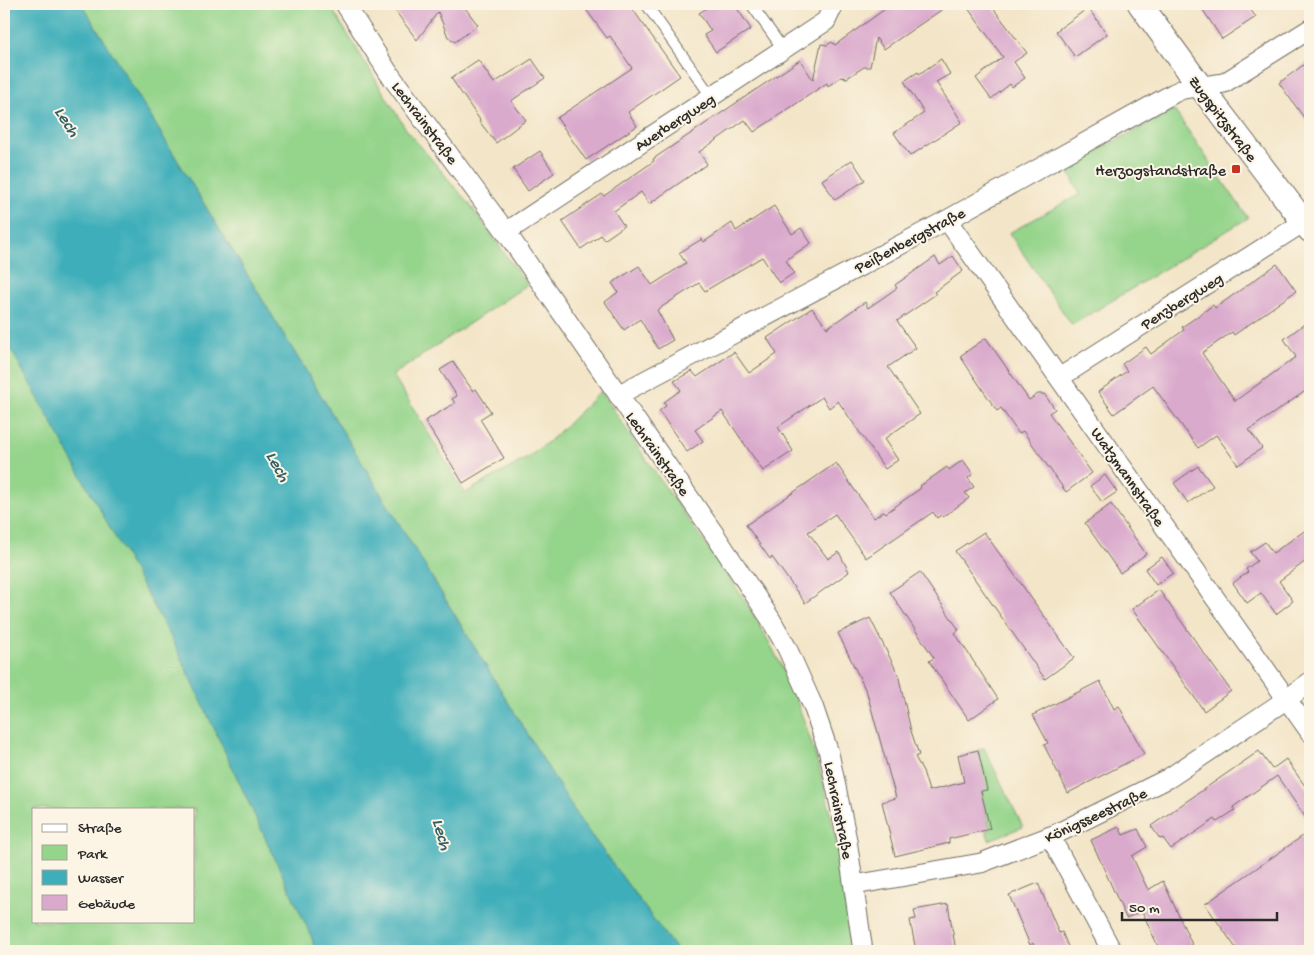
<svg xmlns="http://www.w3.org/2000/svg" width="1314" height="955" font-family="'Gochi Hand',sans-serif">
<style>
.green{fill:#94d48b;stroke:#60805b;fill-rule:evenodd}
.water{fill:#3eaeba;stroke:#346c72}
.building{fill:#daaacd}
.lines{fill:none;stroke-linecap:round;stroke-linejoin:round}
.service-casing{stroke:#716c62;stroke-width:12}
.minor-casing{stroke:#716c62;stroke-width:21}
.tertiary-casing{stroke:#716c62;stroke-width:26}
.service{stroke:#fff;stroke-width:10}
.minor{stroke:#fff;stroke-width:19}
.tertiary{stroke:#fff;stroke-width:24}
.poi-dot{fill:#c8321e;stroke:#fcf5e5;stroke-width:2}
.labels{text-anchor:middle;stroke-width:4;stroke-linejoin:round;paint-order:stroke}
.street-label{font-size:16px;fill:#2b2b2b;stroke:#fcf5e5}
.poi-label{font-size:16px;fill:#2b2b2b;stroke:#fcf5e5;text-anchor:end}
.water-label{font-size:18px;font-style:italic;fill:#335f64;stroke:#fcf5e5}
</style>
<rect width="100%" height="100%" fill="#fcf5e5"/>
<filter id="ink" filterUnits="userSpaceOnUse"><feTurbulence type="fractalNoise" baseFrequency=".02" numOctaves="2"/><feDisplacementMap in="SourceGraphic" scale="10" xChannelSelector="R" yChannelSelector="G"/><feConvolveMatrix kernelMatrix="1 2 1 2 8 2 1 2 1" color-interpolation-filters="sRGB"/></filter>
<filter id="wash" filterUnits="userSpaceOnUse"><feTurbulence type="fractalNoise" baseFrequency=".0096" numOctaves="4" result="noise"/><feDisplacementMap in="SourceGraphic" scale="20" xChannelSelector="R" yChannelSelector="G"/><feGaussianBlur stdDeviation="1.12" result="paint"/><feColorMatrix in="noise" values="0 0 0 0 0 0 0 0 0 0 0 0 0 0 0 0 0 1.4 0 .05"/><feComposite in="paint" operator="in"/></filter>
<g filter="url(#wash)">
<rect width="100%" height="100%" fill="#f3e5c8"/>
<!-- green -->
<path class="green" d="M82 4H329L406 129 471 206 527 285 393 375 465 493 527 458 553 438 601 391C626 429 651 467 677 504 705 544 736 584 760 626 817 722 841 842 852 951H677L580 820Z
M1174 110 1248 218 1072 325 1009 233 1080 194 1066 167Z
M4 307 225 684 312 938 315 951H4ZM34 809H194V921H34Z
M984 748 1023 827 989 840 986 830 990 829 983 800 982 799 978 750Z"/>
<!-- water -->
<path class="water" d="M4 4H82L580 820 677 951H315L312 938 174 643 4 337Z"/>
<g id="blocks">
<!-- building -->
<path class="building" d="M390 4H462L478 25 455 42 448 37 438 12 417 40Z
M582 4H629L680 76 628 112 637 126 586 160 557 118 632 68 610 36 607 38Z
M713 4H734L751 29 716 52 704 35 711 31 699 13Z
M892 4H950L884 49 876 38 870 67H864L847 78 841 77 828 86 827 83 754 132 745 120 699 152 707 164 649 204 641 192 614 211 624 226 604 240 601 235 581 249 562 221 602 194 604 196 654 161 653 159 800 60 813 80 821 44 827 45 832 42 835 45Z
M965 4H990L1027 53 1014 62 1025 78 1012 87 1010 84 991 99 976 78 1003 57Z
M1199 4H1246L1256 17 1222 39Z
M1088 8 1107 34 1075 57 1056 31Z
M532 59 545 78 511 101 526 120 496 143 479 121 480 120 451 78 478 60 494 83Z
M941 59 950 74 936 82 962 122 910 156 894 133 924 113 904 81 918 72 919 74Z
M1310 60V126L1279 83Z
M540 151 554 173 528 191 513 169Z
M852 160 865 180 835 200 822 180Z
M774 206 792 234 801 228 811 243 786 260 794 273 779 283 762 257 705 291 699 283 657 310 673 340 658 349 640 319 624 330 605 302 618 292 612 283 639 266 652 285 686 263 679 253 702 239 704 242 732 223 736 231Z
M953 256 963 271 934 292 936 294 897 321 916 348 888 367 920 414 884 439 898 460 885 469 838 401 829 408 822 397 778 427 793 451 763 471 722 411 695 430 703 441 687 452 659 411 666 406 664 402 681 390 674 381 692 371 697 377 734 352 749 373 777 354 767 338 812 308 827 328 865 302 868 308 897 288 895 285 935 257 940 265Z
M1277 264 1296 291 1234 335 1232 332 1202 353 1235 401 1296 357 1284 339 1310 320V388L1249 430 1262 448 1238 465 1216 435 1198 448 1153 386 1114 414 1098 392 1127 371 1122 364 1146 347 1151 354 1184 330 1182 327 1198 316 1213 305 1215 308Z
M986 338 1029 400 1038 394H1044L1055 409 1049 413 1092 473 1066 492 1023 431 1019 434 1001 408 997 411 960 356Z
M453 362 473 391 476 389 491 412 480 419 504 458 463 483 425 421 455 403 452 399 457 396 440 370Z
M963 460 973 474 968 478 974 487 965 493 969 498 943 517 941 515 937 518 933 512 866 558 835 514 808 532 828 559 839 552 849 572 805 603 772 557 770 559 746 525 836 463 874 518 884 511 886 513 921 488 920 486 947 467 949 470Z
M1198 466 1213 486 1188 503 1174 483Z
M1105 475 1117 492 1102 502 1090 486Z
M1111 504 1146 554 1120 573 1085 523Z
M1310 527V558L1279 581 1293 601 1276 614 1261 593 1247 603 1233 583 1248 572 1246 569 1257 561 1250 552 1265 542 1273 553Z
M984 532 1074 658 1045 679 955 551Z
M1162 557 1173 573 1156 585 1145 569Z
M920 572 959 630 955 633 998 699 969 720 929 661 934 658 890 592Z
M1159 590 1231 691 1204 711 1132 609Z
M870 618 898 674 911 731 919 755 915 757 923 771 929 791 964 782 958 755 978 750 987 790 981 791 990 829 949 839V843L895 856 882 802 896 798 867 693 838 633Z
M1100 681 1114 709 1119 706 1144 754 1068 793 1044 745 1048 743 1033 715Z
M1259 751 1272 769 1286 759 1310 793V824L1277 776 1233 807 1235 810 1217 822 1215 819 1171 849 1163 838 1160 839 1151 826Z
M1119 827 1123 835 1138 829 1147 847 1132 856 1148 890 1163 881 1195 951H1160L1142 911 1126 918 1091 840Z
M1310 831V951H1238L1205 904Z
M1038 883 1059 933 1062 932 1070 951H1020L1034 945 1033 943 1030 945 1009 895Z
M948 904 956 951H916L910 920 916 919 914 910Z"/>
</g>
</g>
<g filter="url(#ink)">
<use href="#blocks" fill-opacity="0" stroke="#716c62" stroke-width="1"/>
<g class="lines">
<!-- service casing -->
<g class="service-casing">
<path id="service" d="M646 4 711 96
M751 4 783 49"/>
</g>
<!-- minor casing -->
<g class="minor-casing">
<path id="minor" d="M345 4 388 72 506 232 715 535 770 618 787 648 813 706 829 753 847 840 863 951
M947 220 1310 732
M506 232 826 21 834 4
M1059 378 1304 222
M618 395 947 220 1174 93 1183 89 1224 83 1310 29
M1050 836 1112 951
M854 885 981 863 1056 834 1169 778 1287 699 1310 682"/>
</g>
<!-- tertiary casing -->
<g class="tertiary-casing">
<path id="tertiary" d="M1140 4 1200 86 1310 230"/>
</g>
<!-- service -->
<use href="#service" class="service"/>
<!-- minor -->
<use href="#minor" class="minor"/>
<!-- tertiary -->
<use href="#tertiary" class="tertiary"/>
</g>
</g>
<!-- markers -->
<rect class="poi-dot" x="1231" y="164" width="10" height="10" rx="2.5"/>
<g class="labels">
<!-- street labels -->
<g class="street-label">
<text transform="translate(1224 118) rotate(53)" y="6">Zugspitzstraße</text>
<text transform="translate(674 121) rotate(-33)" y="6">Auerbergweg</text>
<text transform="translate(426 122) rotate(53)" y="6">Lechrainstraße</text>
<text transform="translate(909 239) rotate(-28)" y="6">Peißenbergstraße</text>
<text transform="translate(1181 300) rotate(-32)" y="6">Penzbergweg</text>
<text transform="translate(659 453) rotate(55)" y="6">Lechrainstraße</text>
<text transform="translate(1129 476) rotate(55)" y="6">Watzmannstraße</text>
<text transform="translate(840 810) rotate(79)" y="6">Lechrainstraße</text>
<text transform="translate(1095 814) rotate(-25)" y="6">Königsseestraße</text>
</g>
<!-- poi labels -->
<g class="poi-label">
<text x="1226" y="175">Herzogstandstraße</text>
</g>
<!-- water labels -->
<g class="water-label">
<text transform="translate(68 121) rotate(58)" y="6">Lech</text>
<text transform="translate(279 466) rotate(62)" y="6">Lech</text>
<text transform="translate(443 834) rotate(75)" y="6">Lech</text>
</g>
</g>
<!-- margin -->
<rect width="1314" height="955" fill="none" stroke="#fcf5e5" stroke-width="20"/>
<!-- legend -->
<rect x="32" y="808" width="162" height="115" fill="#fcf5e5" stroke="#a8a49b"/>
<rect x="42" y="824" width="25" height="8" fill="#ffffff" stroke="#a8a49b"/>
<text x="78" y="832" font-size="15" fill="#2b2b2b">Straße</text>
<rect x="42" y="845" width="25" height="15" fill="#94d48b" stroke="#a8a49b"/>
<text x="78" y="858" font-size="15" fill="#2b2b2b">Park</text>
<rect x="42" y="870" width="25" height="15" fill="#3eaeba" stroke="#a8a49b"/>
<text x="78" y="882" font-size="15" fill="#2b2b2b">Wasser</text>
<rect x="42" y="895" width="25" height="15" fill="#daaacd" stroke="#a8a49b"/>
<text x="78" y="908" font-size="15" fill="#2b2b2b">Gebäude</text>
<!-- scale -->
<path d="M1122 912v8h155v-8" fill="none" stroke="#2b2b2b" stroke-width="2.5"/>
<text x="1129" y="912" font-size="15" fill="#2b2b2b" stroke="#fcf5e5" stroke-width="4" paint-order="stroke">50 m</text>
</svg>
